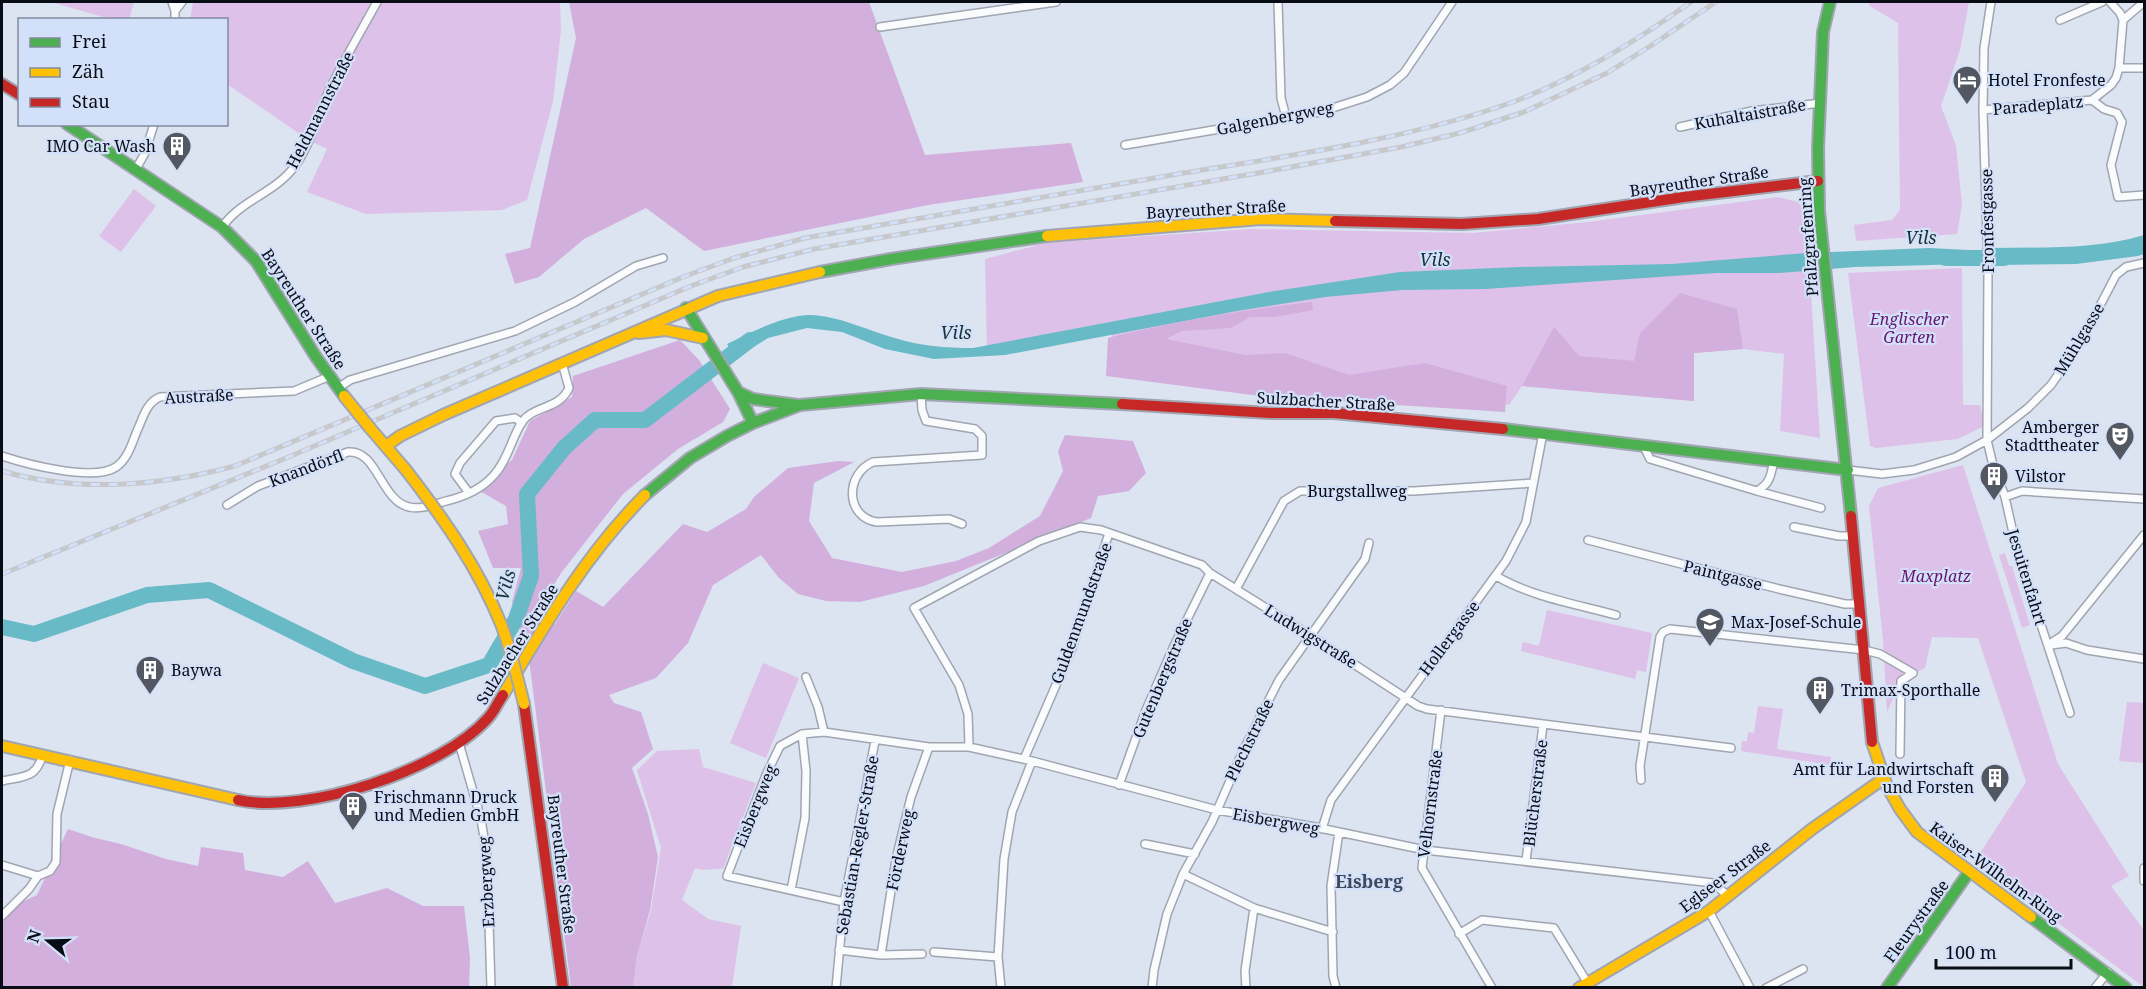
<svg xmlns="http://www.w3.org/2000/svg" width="2146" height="989" font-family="'Noto Serif',serif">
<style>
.green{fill:#dec1e8}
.forest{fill:#d2afdc}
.water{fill:#68bac6}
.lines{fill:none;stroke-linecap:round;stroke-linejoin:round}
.river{stroke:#68bac6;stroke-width:16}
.street-casing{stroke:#a0a5b0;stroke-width:10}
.fast-casing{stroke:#a0a5b0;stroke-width:14}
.slow-casing{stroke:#a0a5b0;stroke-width:14}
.jam-casing{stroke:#a0a5b0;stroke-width:14}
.street{stroke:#fafbfd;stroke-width:7}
.fast{stroke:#4caf50;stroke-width:10}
.slow{stroke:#ffc107;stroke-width:10}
.jam{stroke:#c62828;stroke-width:10}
.rail-casing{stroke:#c6c8cc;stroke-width:5}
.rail{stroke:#d3e0fa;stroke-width:3;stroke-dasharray:9;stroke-linecap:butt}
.slow-bridge-casing{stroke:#a0a5b0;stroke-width:14;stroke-linecap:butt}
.slow-bridge{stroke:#ffc107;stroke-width:10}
.labels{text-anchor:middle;stroke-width:4.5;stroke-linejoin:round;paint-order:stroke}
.poi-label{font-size:16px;fill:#080c14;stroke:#d3e0fa;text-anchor:start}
.street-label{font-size:16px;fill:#080c14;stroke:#d3e0fa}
.park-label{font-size:16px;font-style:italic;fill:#68146d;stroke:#d3e0fa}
.water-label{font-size:18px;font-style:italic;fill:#183133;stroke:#d3e0fa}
.neighbourhood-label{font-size:18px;font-weight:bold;fill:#3e495e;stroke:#d3e0fa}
</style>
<rect width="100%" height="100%" fill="#dce3f1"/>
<!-- green -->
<path class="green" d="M51 2H134L129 20 110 19Z
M193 2H560L561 30 553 101 527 200 502 210 366 214 307 192 327 149 310 141 227 84 226 20H190Z
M1868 2H1969L1960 50 1941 106 1956 146 1962 205 1957 234 1856 241 1854 225 1892 220 1900 210 1898 23 1870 6Z
M134 189 156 206 121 252 99 236Z
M1778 197 1798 202 1806 213 1820 438 1780 431 1784 354 1743 349 1694 353V401L1522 386 1509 405 1111 374 1112 325 987 350 985 259 1046 243 1250 229 1472 233 1588 222Z
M1962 268 1963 405H1980L1985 426 1957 439 1876 448 1870 446 1848 273Z
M1963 465 2058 764 2129 876 2111 886 2144 930V987L1975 861 2026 782 1978 638 1932 637 1925 668 1901 681 1887 712 1883 640 1869 506 1878 488Z
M2005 553 2009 566H2012L2030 625 2022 628 1999 555Z
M1547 610 1652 633 1646 672 1637 670 1635 679 1521 651 1523 642 1539 646Z
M763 663 799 678 766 758 730 743Z
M2127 702 2144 703V763L2119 761Z
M1758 706 1783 709 1777 749 1831 757 1830 765 1741 751 1742 741H1747L1748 732 1754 733Z
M699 749 703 767 756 783 723 869C713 868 704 872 695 868L682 900 708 919 741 926 732 987 633 988 637 956 651 910 661 848 637 770 657 751Z"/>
<!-- forest -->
<path class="forest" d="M569 2H869L925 155 1071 143 1083 182 928 205 704 251 646 208 584 239 539 277 515 284 505 254 530 248 576 38Z
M1680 293 1737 309 1743 349 1694 353V401L1522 386 1554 327 1579 356 1634 361 1640 333Z
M1312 302 1313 310 1275 317H1250L1231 328 1182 331 1166 339 1245 355 1285 353 1349 375 1425 363 1507 386 1505 412 1260 396 1106 376 1108 338C1176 321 1243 310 1312 302Z
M680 340 699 360 730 409 723 422 678 449 623 494 561 573 536 615 555 624 576 591 603 607 683 524 707 532 746 509 754 497 788 468 838 461 854 462 814 483 809 521 832 558 902 572 956 561 989 548 1040 516 1063 471 1058 451 1065 435 1133 441 1146 473 1129 491 1098 496 1091 518 924 586 860 602 826 601 798 594 779 578 761 555 713 585 688 643 656 678 609 695 614 703 641 712 653 749 632 768 648 814 658 857 650 910 637 956 633 988 571 987 529 659 512 602 521 568H493L478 531 508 524 506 506 478 490 512 460 530 421 572 397 573 376Z
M68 829 95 838 121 844 166 859 198 866 201 847 243 853 245 870 283 877 308 861 335 903 387 888 423 906H464L470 958 469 987H2V911L37 895Z"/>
<!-- water -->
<path class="water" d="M2144 235V254L2138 256 2076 264 1993 265 1992 248C2042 247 2096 250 2144 235Z
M1929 248 1969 250V264L1855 267 1780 273H1717L1485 289 1403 290 1325 297 1237 311 1005 355 934 359 885 349 842 332 807 328 768 338 736 358 727 344C750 333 784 315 810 315 840 316 866 330 895 338 920 346 946 348 973 348L1269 292 1400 272 1519 267 1672 264 1807 253Z"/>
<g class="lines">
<!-- river -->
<path class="river" d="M1946 258H2004
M2 627 34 634 147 595 209 590 353 661 425 686 489 665 516 619 531 576 527 494 564 448 595 420H645L750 340"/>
<!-- street casing -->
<g class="street-casing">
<path id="street" d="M172 2 175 11
M1278 2 1281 98 1286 117
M1991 2 1984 48 1983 110 1988 270 1987 440 1992 461 2005 497 2018 555 2070 713
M175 20V11L182 2
M2060 20 2102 2
M2123 20 2144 2
M880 27 1056 2
M2119 68H2144
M2092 100 2104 109 2117 113 2122 122 2111 165 2118 197 2144 195
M1983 110 2092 100 2111 85 2116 78 2119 68 2123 20 2120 13 2110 2
M1680 127 1752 111 1821 103
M1125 145 1320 112 1367 97 1390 85 1404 73 1452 2
M136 169 145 153 154 124
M222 227C242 199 274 194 295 166 310 145 317 118 327 95 342 63 360 33 377 2
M338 388 350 380 515 331 575 302 636 266 663 258
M921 394 922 410 926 421 975 429 982 436V455L873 462C845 474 845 517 877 522L949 519 962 524
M1643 445 1650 459 1757 491C1770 484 1771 475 1774 460
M2 456C26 464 94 482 116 467 128 459 132 443 137 431 143 418 146 403 160 397L294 391 330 376
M1848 470 1882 474 1914 470 1956 457 1987 440 2028 408 2051 385 2082 340 2116 275 2126 267 2144 263
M1757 491 1821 508
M469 493 455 474 460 463 496 421 515 418 522 423
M2005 497 2022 491 2144 499
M227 505 258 486 348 452C377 449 381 501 409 507 421 510 434 504 446 501 463 497 482 489 494 475 508 460 511 439 522 422 534 405 559 410 569 388L562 363
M1794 527 1839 536H1853
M1588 540 1779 589 1845 604H1859
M1496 576C1532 597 1576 604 1616 615
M1236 589 1284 501 1300 491H1414L1533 483
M2048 645 2062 636 2144 535
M2051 645 2066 643 2087 650 2144 659
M806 677 818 707 824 732
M1441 710 1422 868 1492 988
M459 743 481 819 487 856 491 988
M969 747 968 714 959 685 914 608 1039 541 1080 527 1101 530 1202 565 1210 573 1311 636 1418 706 1427 709 1731 748
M1024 759 1072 648 1109 533
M1641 780 1640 766 1660 637 1663 632 1670 629 1864 650 1880 654 1913 673 1901 681 1900 754
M2 781C24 776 36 779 43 754
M1119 785 1146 710 1173 648 1210 573
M1322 829 1331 800 1342 785 1506 561 1526 522 1543 433
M1145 844 1195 854
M1526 861 1543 725
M2 865 38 876 50 871 56 862 57 814 70 760
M2144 868V881
M1183 874 1254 908 1333 932
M791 890 805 818 806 771 802 734
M844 902 727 876 766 775 780 746 802 734 824 732 929 747H969L1032 761 1217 810 1315 827 1425 850 1713 883 1728 896
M1709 911 1750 988
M2 916 29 889 38 876
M1459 934 1482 920 1554 928 1587 982
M839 950 881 955 922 954
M934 952 998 957
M881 955 896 859 911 797 929 747
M836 988 844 902 875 741
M1001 988 998 957 1004 859 1012 812 1032 761
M1152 988 1154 970 1167 914 1183 874 1212 822 1243 751 1279 680 1365 559 1369 543
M1246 988 1245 971 1254 908
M1336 988 1333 976 1331 886 1339 832
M1766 988 1803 969
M2095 988 2108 972"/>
</g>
<!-- fast casing -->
<g class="fast-casing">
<path id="fast" d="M1830 2 1823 32 1818 148 1819 211 1851 516
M67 124 222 227 256 261 316 357 344 396
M820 272 891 259 1047 236
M686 308 738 392 753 423
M738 392 753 399 798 405
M1503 429 1848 470
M645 495 690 458 727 436 753 423 800 405 921 394 1122 404
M2031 917 2126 988
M1887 988 1969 872"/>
</g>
<!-- slow casing -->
<g class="slow-casing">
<path id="slow" d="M1047 236 1261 219 1335 221
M639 333 666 330 703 338
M370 428 406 470
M386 446 400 436 443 415 718 296 820 272
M503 695C545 624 587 553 645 495
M1872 742 1887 786 1900 809 1917 832 2031 917
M2 746 238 800
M1579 988 1709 911 1812 829 1883 779"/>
</g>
<!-- jam casing -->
<g class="jam-casing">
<path id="jam" d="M2 84 20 95
M1335 221 1462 224 1538 219 1684 197 1818 181
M1122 404 1270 413H1334L1503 429
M1851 516 1872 742
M524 704 563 988
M238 800C306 815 442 770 488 718 494 712 498 702 503 695"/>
</g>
<!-- street -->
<use href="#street" class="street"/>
<!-- fast -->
<use href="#fast" class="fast"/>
<!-- slow -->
<use href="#slow" class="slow"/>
<!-- jam -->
<use href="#jam" class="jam"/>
<!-- rail casing -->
<g class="rail-casing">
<path id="rail" d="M2 471C77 493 160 486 235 466L683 277 734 258 805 238C927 217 1049 196 1172 175 1286 156 1403 141 1513 102 1574 79 1638 40 1691 2
M2 574 291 456 691 286 743 267 814 249 1264 172 1401 147 1460 133 1524 112 1607 73 1652 45 1716 2"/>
</g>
<!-- rail -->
<use href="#rail" class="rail"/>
<!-- slow-bridge casing -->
<g class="slow-bridge-casing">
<path id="slow-bridge" d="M344 396 370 428
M406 470C443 518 478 567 501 624 511 650 517 677 524 704"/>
</g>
<!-- slow-bridge -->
<use href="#slow-bridge" class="slow-bridge"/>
</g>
<!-- icons -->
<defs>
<g id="hotel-pin" transform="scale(1.5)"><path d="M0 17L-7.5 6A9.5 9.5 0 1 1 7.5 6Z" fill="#525761" stroke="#d3e0fa"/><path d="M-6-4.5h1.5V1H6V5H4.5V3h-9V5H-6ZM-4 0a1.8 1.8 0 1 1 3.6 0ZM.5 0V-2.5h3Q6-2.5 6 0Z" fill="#fff"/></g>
<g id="building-pin" transform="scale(1.5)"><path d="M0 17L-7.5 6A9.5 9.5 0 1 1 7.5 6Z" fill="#525761" stroke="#d3e0fa"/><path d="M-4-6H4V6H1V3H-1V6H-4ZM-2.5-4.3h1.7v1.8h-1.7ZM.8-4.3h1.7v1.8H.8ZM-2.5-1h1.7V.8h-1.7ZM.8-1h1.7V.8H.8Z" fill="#fff"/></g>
<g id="theatre-pin" transform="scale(1.5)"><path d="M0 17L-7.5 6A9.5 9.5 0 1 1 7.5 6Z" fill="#525761" stroke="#d3e0fa"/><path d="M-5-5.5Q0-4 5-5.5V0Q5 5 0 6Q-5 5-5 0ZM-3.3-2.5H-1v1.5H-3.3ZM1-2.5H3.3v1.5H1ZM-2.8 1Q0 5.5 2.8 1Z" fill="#fff"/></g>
<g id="school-pin" transform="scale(1.5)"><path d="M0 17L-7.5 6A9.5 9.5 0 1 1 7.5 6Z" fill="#525761" stroke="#d3e0fa"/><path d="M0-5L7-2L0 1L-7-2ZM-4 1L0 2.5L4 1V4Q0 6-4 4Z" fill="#fff"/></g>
</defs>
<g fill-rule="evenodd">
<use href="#hotel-pin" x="1967" y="80"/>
<use href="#building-pin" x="177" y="146"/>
<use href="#theatre-pin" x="2120" y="436"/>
<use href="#building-pin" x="1994" y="476"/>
<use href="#school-pin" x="1710" y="622"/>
<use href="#building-pin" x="150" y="670"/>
<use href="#building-pin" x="1820" y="690"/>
<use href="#building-pin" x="1995" y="778"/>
<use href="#building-pin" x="353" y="806"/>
</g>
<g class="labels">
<!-- poi labels -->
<g class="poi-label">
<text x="1988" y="86">Hotel Fronfeste</text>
<text x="156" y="152" text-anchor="end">IMO Car Wash</text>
<text x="2099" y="433" text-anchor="end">Amberger<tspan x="2099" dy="18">Stadttheater</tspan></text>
<text x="2015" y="482">Vilstor</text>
<text x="1731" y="628">Max-Josef-Schule</text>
<text x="171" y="676">Baywa</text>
<text x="1841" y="696">Trimax-Sporthalle</text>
<text x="1974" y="775" text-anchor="end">Amt für Landwirtschaft<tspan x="1974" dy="18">und Forsten</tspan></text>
<text x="374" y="803">Frischmann Druck<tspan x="374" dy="18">und Medien GmbH</tspan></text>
</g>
<!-- street labels -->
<g class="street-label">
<text transform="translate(2038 105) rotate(-5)" y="6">Paradeplatz</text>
<text transform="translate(320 110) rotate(-63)" y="6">Heldmannstraße</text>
<text transform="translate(1750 114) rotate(-10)" y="6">Kuhaltaistraße</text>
<text transform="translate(1275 118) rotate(-11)" y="6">Galgenbergweg</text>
<text transform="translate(1699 181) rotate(-8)" y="6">Bayreuther Straße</text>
<text transform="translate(1216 209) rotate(-3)" y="6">Bayreuther Straße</text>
<text transform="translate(1987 221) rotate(-91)" y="6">Fronfestgasse</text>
<text transform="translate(1808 237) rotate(-94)" y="6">Pfalzgrafenring</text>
<text transform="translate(304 309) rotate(57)" y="6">Bayreuther Straße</text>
<text transform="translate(2079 339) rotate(-59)" y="6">Mühlgasse</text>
<text transform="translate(199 396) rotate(-3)" y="6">Austraße</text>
<text transform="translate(1326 401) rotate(3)" y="6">Sulzbacher Straße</text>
<text transform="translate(306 468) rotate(-21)" y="6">Knandörfl</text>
<text x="1357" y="497">Burgstallweg</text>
<text transform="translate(1723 575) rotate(14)" y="6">Paintgasse</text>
<text transform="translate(2027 577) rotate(73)" y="6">Jesuitenfahrt</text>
<text transform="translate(1081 613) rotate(-70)" y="6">Guldenmundstraße</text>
<text transform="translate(1311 636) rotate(32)" y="6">Ludwigstraße</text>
<text transform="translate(1449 638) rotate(-53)" y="6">Hollergasse</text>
<text transform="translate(517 644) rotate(-58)" y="6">Sulzbacher Straße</text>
<text transform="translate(1162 678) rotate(-67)" y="6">Gutenbergstraße</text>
<text transform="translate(1249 740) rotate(-64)" y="6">Plechstraße</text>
<text transform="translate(1535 793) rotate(-83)" y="6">Blücherstraße</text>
<text transform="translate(1430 804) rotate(-83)" y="6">Velhornstraße</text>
<text transform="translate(755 806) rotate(-68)" y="6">Eisbergweg</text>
<text transform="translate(1276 821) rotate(10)" y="6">Eisbergweg</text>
<text transform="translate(857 845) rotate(-80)" y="6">Sebastian-Regler-Straße</text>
<text transform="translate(900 850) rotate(-78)" y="6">Förderweg</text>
<text transform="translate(562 864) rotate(83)" y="6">Bayreuther Straße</text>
<text transform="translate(1996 872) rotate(36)" y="6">Kaiser-Wilhelm-Ring</text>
<text transform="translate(1725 876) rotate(-37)" y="6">Eglseer Straße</text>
<text transform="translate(486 882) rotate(-93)" y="6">Erzbergweg</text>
<text transform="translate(1916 921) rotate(-54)" y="6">Fleurystraße</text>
</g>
<!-- park labels -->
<g class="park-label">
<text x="1909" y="325">Englischer<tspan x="1909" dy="18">Garten</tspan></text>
<text x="1936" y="582">Maxplatz</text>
</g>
<!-- water labels -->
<g class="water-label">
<text x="1921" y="244">Vils</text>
<text x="1435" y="266">Vils</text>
<text x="956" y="339">Vils</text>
<text transform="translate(506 585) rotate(-75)" y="6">Vils</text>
</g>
<!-- neighbourhood labels -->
<g class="neighbourhood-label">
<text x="1369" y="888">Eisberg</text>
</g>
</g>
<!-- border -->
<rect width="2146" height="989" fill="none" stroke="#080c14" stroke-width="6"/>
<!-- legend -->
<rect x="18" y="18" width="210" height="108" fill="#d3e0fa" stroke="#828b9e" stroke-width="1.5"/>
<rect x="30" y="38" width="30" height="9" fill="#4caf50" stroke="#828b9e" stroke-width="1.5"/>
<text x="72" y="48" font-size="18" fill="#080c14">Frei</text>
<rect x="30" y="68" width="30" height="9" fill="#ffc107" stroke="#828b9e" stroke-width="1.5"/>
<text x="72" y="78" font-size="18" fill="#080c14">Zäh</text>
<rect x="30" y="98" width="30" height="9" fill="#c62828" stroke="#828b9e" stroke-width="1.5"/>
<text x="72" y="108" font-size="18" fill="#080c14">Stau</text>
<!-- north arrow -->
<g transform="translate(48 941) rotate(289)" stroke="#d3e0fa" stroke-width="4.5" paint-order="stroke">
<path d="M0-4.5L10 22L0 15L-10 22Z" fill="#080c14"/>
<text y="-9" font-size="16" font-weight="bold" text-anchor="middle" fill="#080c14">N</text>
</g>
<!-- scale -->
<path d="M1936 959v9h135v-9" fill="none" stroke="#080c14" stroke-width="3"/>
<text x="1945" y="959" font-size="18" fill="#080c14" stroke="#d3e0fa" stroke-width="4.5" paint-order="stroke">100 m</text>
</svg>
